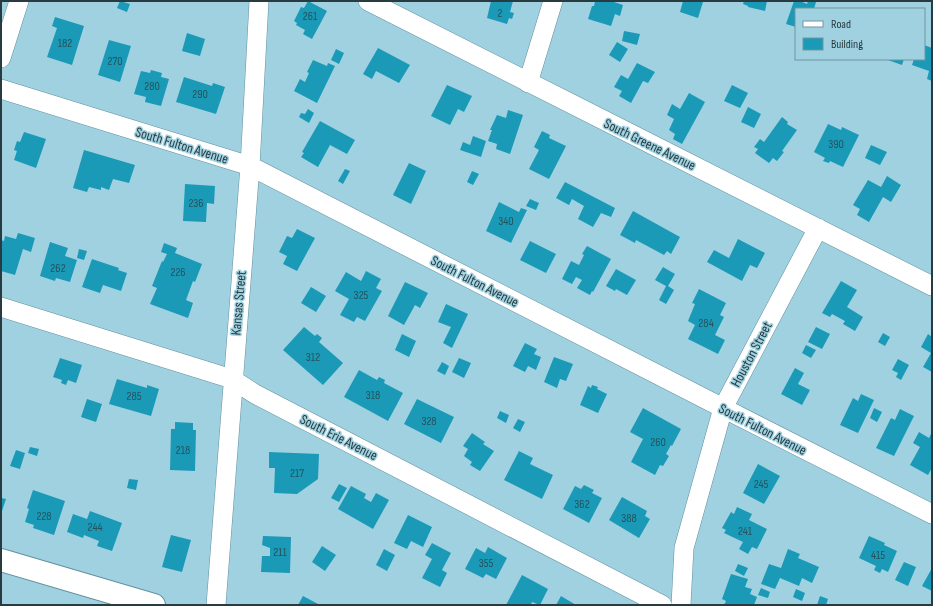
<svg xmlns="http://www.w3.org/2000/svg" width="933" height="606" font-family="'Sofia Sans Condensed',sans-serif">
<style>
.building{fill:#1a9ab7}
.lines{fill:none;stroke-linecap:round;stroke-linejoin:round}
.street-casing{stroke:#61909f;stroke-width:20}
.secondary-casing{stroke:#61909f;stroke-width:24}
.street{stroke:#fff;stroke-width:19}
.secondary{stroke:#fff;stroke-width:22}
.labels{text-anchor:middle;stroke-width:3;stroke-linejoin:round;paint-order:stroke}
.number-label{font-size:12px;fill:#24535e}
.street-label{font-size:14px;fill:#273b41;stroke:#a0d1e0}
</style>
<rect width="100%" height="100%" fill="#a0d1e0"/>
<!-- building -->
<path class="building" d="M120 1 130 4 127 12 117 8Z
M308 1 327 11 312 39 303 34 305 30 296 25 297 23 294 21 301 7 304 8Z
M491 1H513L510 12 514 13 512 19 509 18 507 24 487 18Z
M595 1H611L623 5 620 16 615 14 611 26 588 19 592 6H594Z
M683 1 703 2 698 18 680 12Z
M744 1H767L765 11 748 7V6L743 4Z
M794 1H800L807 4 808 1 816 2 814 9H796V27L786 24Z
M55 17 84 26 72 65 47 57 57 28 52 26Z
M624 31 640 34 637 45 622 41Z
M187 33 205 39 200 56 182 51Z
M109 40 131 46 120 82 98 75Z
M617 42 628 49 620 62 609 55Z
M924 45 932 48V81L927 79 929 71 912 65 914 59H924Z
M378 48 410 65 399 83 376 71 372 79 363 74Z
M336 49 344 53 339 64 331 60Z
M885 59H904L902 65Z
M313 60 327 66 328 63 335 66 317 103 294 91 300 79 305 82 309 73 307 72Z
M637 63 655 72 648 83 643 81 631 103 619 96 622 91 614 87 621 75 628 79Z
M151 70 162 73 161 77 169 79 161 106 145 102 146 97 134 94 141 71 150 73Z
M184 77 212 86 213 83 225 87 216 114 176 102Z
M447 85 472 96 464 112 458 109 450 125 431 116Z
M732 85 748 93 740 108 724 101Z
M689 93 705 102 682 144 673 139 675 134 669 130 674 119 667 115 672 104 680 109Z
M748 107 761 114 754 128 741 122Z
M308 109 314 113 309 123 299 117 301 113 305 114Z
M508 110 523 115 510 154 496 149 497 144 488 141 492 130H490L497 115 506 118Z
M782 117 788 122 787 124 797 130 782 151 784 152 777 161 773 158 769 163 755 153 758 149 754 147 760 139 764 142Z
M320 121 355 140 347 154 330 145 318 167 301 157 304 153 302 152Z
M828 124 841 130 842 127 859 135 843 167 830 161 829 163 823 161 825 158 814 152Z
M542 131 550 135 549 138 566 146 549 179 529 169 539 150 534 147Z
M24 132 46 139 36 168 14 160 17 151 14 150 17 141 20 142Z
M473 136 486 141 481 157 460 150 463 142 470 145Z
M871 145 887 152 880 165 865 158Z
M84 150 135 165 129 183 113 179 109 190 101 187V190L89 187 87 192 73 188Z
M409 163 426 171 411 204 393 195Z
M345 169 350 171 343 184 338 181Z
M472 171 479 174 473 185 467 182Z
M887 176 901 185 891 202 883 197 869 222 857 215 860 209 853 205 868 180 881 187Z
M565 182 615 208 611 217 601 213 593 227 578 219 584 206 572 199 569 205 556 198Z
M185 184 215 186 214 204 207 203 206 222 183 221Z
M530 199 539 203 536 210 526 206Z
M499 202 519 212 521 208 527 210 511 243 486 231Z
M633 211 680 237 671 254 667 251 664 255 636 240 635 243 620 235Z
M297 229 315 238 297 271 283 264 287 256 279 252 287 236 292 238Z
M18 233 35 238 31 252 23 249 15 275 1 271V240L4 241 5 236 16 239Z
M738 239 765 253 757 268 750 265 742 281 707 262 714 250 729 258Z
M530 241 556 254 546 273 520 260Z
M50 242 68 248 65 256 77 260 70 282 56 278 55 281 40 276Z
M164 243 177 248 175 253 202 264 195 282 193 281 186 300 193 303 188 318 150 304 157 288 152 286 162 261 163 262 167 254 161 252Z
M587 246 611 259 593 292 592 291 590 295 577 288 582 280 576 277 572 284 562 279 571 261 579 265 584 255 582 254Z
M79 249 87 251 84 260 77 258Z
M92 259 119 268 118 270 127 273 121 291 103 285 100 293 82 287Z
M663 267 675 274 668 286 674 290 666 304 659 300 666 286 655 280Z
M616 269 636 280 627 295 616 289 615 291 606 286Z
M366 271 381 279 376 288 382 291 365 321 357 317 354 322 340 315 349 299 335 291 346 272 361 281Z
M841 281 857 290 847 307 863 317 855 331 843 324 845 321 832 314 830 317 822 313Z
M405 282 428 293 420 308 415 305 404 325 388 316Z
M311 287 326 296 316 312 301 303Z
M699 289 726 303 720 315 724 317 715 335 725 340 718 354 688 339 695 325 688 321 695 304 692 303Z
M446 304 468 314 452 348 443 343 451 327 438 322Z
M304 327 315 336 317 334 322 338 319 342 343 363 323 385 283 350Z
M816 327 830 334 822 349 808 342Z
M883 333 890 337 885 346 878 342Z
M402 334 416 341 409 357 395 350Z
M928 334 932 337V372L923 367 931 353 921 347Z
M525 343 537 349 534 354 541 357 536 370 528 366 525 372 513 366Z
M806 345 816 350 811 358 802 353Z
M554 357 573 364 566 381 560 379 557 388 544 382Z
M60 358 82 365 76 383 68 380 66 385 61 383 62 380 53 377Z
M459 358 471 363 464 378 452 372Z
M898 359 909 365 901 380 896 377 898 373 892 370Z
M442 362 449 366 445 375 437 371Z
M795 368 804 373 798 384 810 390 802 405 781 394Z
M359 370 377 380 379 377 385 380 384 383 403 393 388 421 344 397Z
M117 379 147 388V385L159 389 151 416 109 404Z
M592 385 598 387 597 389 607 394 598 413 580 405 588 386 591 388Z
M861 394 874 400 858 433 840 425 853 398 858 401Z
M87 399 102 404 96 422 81 417Z
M417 399 454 417 441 443 404 424Z
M643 408 681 429 672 446 671 445 666 454 669 456 663 466 660 465 655 475 631 462 643 439 630 432Z
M874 408 882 412 877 422 870 418Z
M900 409 914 416 894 456 876 448 891 418 895 420Z
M500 411 509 415 506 423 497 418Z
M518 419 525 422 520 432 513 428Z
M175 422 193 423V430H196L195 471 170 470 171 429H175Z
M919 432 929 438 932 432V468L928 475 910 465 920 447 913 443Z
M472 433 485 442 483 444 494 451 480 471 470 465 472 462 464 456 468 449 463 446Z
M30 447 39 449 37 456 28 453Z
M16 450 25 453 20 469 10 466Z
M519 451 533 458 530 464 553 475 542 499 504 480Z
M269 452 319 454 318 479 297 494 274 493 275 468H269Z
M758 464 780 476 764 504 743 493Z
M129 479 138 480 136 490 127 488Z
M339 484 347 488 339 502 331 498Z
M584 485 594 490 592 493 602 498 589 523 563 509 575 486 581 489Z
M351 486 366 494 364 498 371 502 376 493 389 500 373 529 338 509Z
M33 490 65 501 54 535 33 528 34 525 25 522 29 509 27 508Z
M622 497 647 511 645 516 650 519 639 538 609 520Z
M1 498 6 499 1 514Z
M737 507 752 514 749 520 767 529 757 549 752 547 748 554 739 549 743 542 724 533 726 530 722 528 731 512 734 514Z
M90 511 122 523 112 551 97 546 99 541 84 535 83 538 67 532 73 514 87 519Z
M408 515 432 527 423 547 411 541 407 549 394 543Z
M171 535 191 540 182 572 162 567Z
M263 536 291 537 290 573 261 572 262 556H270V548L262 545Z
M869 536 885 543 884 545 897 551 888 572 882 569 880 573 874 570 876 566 859 558Z
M432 543 451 553 442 570 447 573 440 587 422 578 432 559 425 555Z
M322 546 336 555 325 571 312 562Z
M488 547 507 558 496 579 486 574 483 578 465 569 476 548 485 553Z
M384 549 395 555 387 571 376 565Z
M788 549 800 554 798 558 819 567 812 583 802 578 799 586 780 578 775 589 761 584 769 564 781 568Z
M904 562 916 567 908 586 895 580Z
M738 564 748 568 744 576 735 571Z
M932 568V591L922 586Z
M731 574 748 579 745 587 752 589 750 594 757 597 754 605H724L726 601 722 599Z
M522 575 548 589 540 605 532 602 531 605H506Z
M761 588 770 592 768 598 758 595Z
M796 589 805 593 802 601 793 597Z
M303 596 320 605H298Z
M561 596 576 605H556Z
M820 596 828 599 826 605H817Z"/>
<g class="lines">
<!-- street casing -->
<g class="street-casing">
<path id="street" d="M368 1C555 97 745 190 932 286
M1 58 19 1
M528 83 553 1
M1 89 250 166 723 408 932 514
M1 307 232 379 255 394 662 605
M216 605 250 166 259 1
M681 605 684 548 723 408 818 228"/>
</g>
<!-- secondary casing -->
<g class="secondary-casing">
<path id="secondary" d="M1 560 154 605"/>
</g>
<!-- street -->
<use href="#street" class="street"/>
<!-- secondary -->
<use href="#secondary" class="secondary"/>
</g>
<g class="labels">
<!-- number labels -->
<g class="number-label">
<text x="500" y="17">2</text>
<text x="310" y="20">261</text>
<text x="65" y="47">182</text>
<text x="115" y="65">270</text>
<text x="152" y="90">280</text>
<text x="200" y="98">290</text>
<text x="836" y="148">390</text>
<text x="196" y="207">236</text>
<text x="506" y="225">340</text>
<text x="58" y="272">262</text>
<text x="178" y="276">226</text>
<text x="361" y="299">325</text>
<text x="706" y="327">284</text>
<text x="313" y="361">312</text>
<text x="373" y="399">318</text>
<text x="134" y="400">285</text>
<text x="429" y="425">328</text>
<text x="658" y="446">260</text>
<text x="183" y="454">218</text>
<text x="297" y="477">217</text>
<text x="761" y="488">245</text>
<text x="582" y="508">362</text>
<text x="44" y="520">228</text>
<text x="629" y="522">388</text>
<text x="95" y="531">244</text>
<text x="745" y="535">241</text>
<text x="280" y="556">211</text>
<text x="878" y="559">415</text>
<text x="486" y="567">355</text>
</g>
<!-- street labels -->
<g class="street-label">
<text transform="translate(650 144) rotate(26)" y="5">South Greene Avenue</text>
<text transform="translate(182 145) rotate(17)" y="5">South Fulton Avenue</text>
<text transform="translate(475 281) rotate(27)" y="5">South Fulton Avenue</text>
<text transform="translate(238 303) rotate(-85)" y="5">Kansas Street</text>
<text transform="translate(751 354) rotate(-62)" y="5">Houston Street</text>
<text transform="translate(763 429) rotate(27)" y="5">South Fulton Avenue</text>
<text transform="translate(339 437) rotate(27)" y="5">South Erie Avenue</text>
</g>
</g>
<!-- border -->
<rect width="933" height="606" fill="none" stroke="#273b41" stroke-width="4"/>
<!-- legend -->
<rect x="795" y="8" width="130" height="52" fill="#a0d1e0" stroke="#7095a0"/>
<rect x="803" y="21" width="20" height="6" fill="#ffffff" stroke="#7095a0"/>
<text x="831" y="28" font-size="12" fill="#273b41">Road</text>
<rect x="803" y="38" width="20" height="12" fill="#1a9ab7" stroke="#7095a0"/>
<text x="831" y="48" font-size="12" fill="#273b41">Building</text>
</svg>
